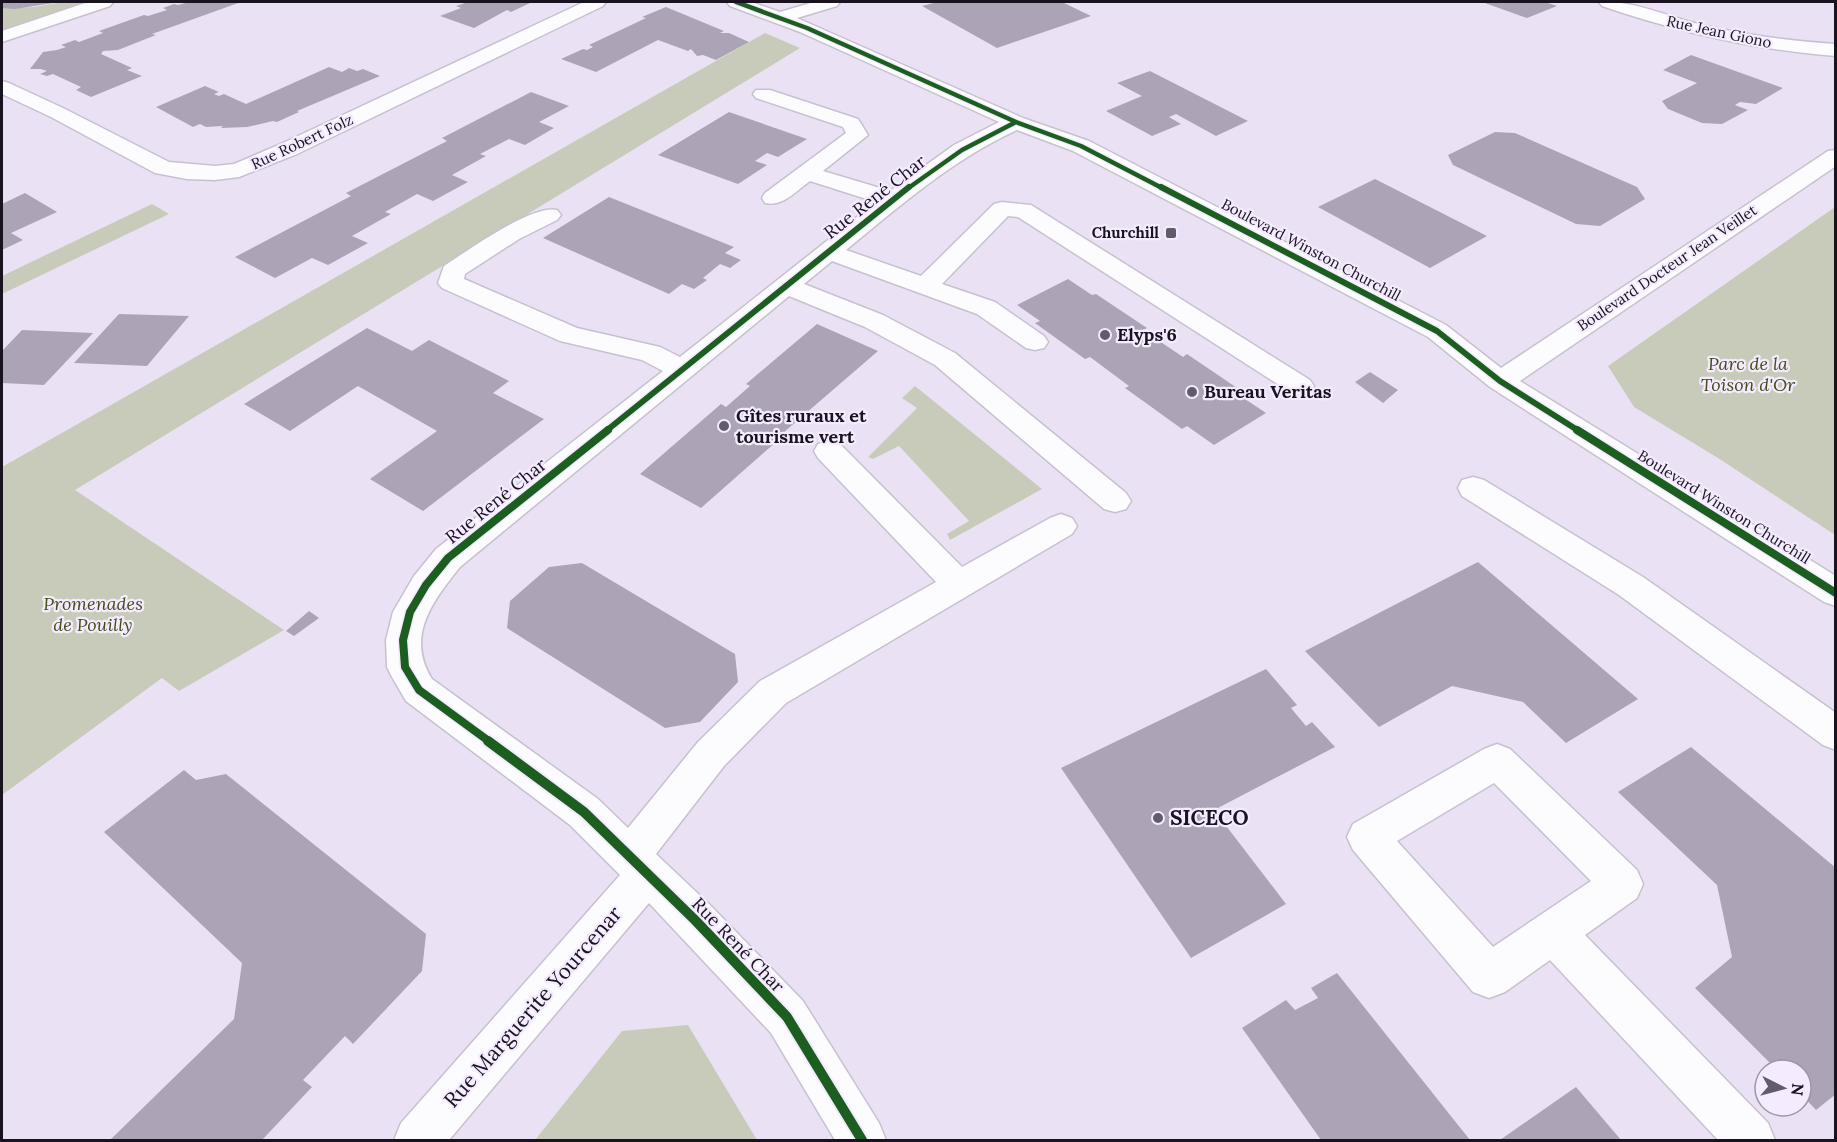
<svg xmlns="http://www.w3.org/2000/svg" width="1837" height="1142" font-family="Lora,serif">
<style>
.green{fill:#c9cbba}
.building{fill:#aca3b7}
.lines{fill:none;stroke-linecap:round;stroke-linejoin:round}
.minor-casing{stroke:#c7c1cf;stroke-width:3}
.minor{fill:#fcfbfd;fill-rule:evenodd}
.cycleway-far3-casing{stroke:#f4ebff;stroke-width:7}
.cycleway-far2-casing{stroke:#f4ebff;stroke-width:9}
.cycleway-far1-casing{stroke:#f4ebff;stroke-width:11}
.cycleway-casing{stroke:#f4ebff;stroke-width:14}
.cycleway-far3{stroke:#1b5e20;stroke-width:4.5}
.cycleway-far2{stroke:#1b5e20;stroke-width:6}
.cycleway-far1{stroke:#1b5e20;stroke-width:8}
.cycleway{stroke:#1b5e20;stroke-width:10}
.poi-dot{fill:#625b69;stroke:#f4ebff;stroke-width:2}
.labels{text-anchor:middle;stroke-width:4.5;stroke-linejoin:round;paint-order:stroke}
.far-street-label{font-size:15px;fill:#18131e;stroke:#f4ebff}
.far-poi-label{font-size:15px;font-weight:bold;fill:#18131e;stroke:#f4ebff;text-anchor:end}
.street-label{font-size:18px;fill:#18131e;stroke:#f4ebff}
.poi-label{font-size:18px;font-weight:bold;fill:#18131e;stroke:#f4ebff;text-anchor:start}
.park-label{font-size:18px;font-style:italic;fill:#434c15;stroke:#f4ebff}
.near-poi-label{font-size:21px;font-weight:bold;fill:#18131e;stroke:#f4ebff;text-anchor:start}
.near-street-label{font-size:21px;fill:#18131e;stroke:#f4ebff}
</style>
<rect width="100%" height="100%" fill="#eae2f4"/>
<!-- green -->
<path class="green" d="M63 2H95L2 32V8L34 7Z
M765 33 800 48 75 490 284 630 179 691 162 678 2 795V467Z
M152 204 169 214 2 294V276Z
M1835 207V535L1718 458 1634 407 1608 366Z
M915 386 1042 489 950 540 947 534 969 521 899 446 873 459 868 457 917 408 902 398Z
M688 1025 757 1140H535L622 1031Z"/>
<!-- building -->
<path class="building" d="M2 2H60L15 9 2 8Z
M189 2H241L152 34 156 35 118 50 103 51 101 54 132 68 127 70 142 76 91 97 76 90 81 87 53 74 47 76 40 74 47 71 41 69H30L43 52 57 50 66 47 61 45 75 40 79 42 103 33 99 31 144 15 148 16 167 10 163 8 174 4 178 5Z
M468 2H526L530 3 511 12 507 10 474 28 440 16 461 8 456 6Z
M937 2H1062L1091 16 997 48 922 6Z
M1482 2H1545L1557 6 1527 18Z
M666 7 724 31 720 33H729L749 42 716 60 703 55 697 56 691 49 688 51 658 40 596 72 561 59 583 49 587 50 593 47 589 45 646 18 642 17Z
M1691 55 1783 88 1756 104 1740 102 1735 105 1748 110 1722 124 1702 123 1668 109 1662 101 1697 83 1663 70Z
M329 67 342 72 349 68 357 71 363 69 380 76 297 111 299 112 277 122 273 121 247 127 221 128 223 126 206 127 200 124 193 127 156 107 205 86 219 92 214 94 219 96 224 94 246 104Z
M1150 71 1248 121 1216 136 1176 114 1169 117 1181 124 1152 136 1106 111 1142 96 1117 83Z
M531 92 569 106 539 122 554 128 525 145 509 139 480 154 486 156 452 175 468 182 433 201 417 194 385 212 391 214 352 236 368 243 328 265 312 258 275 278 235 257 351 196 346 193 447 141 442 138Z
M729 112 807 139 778 157 767 153 755 161 767 165 738 184 658 155Z
M1495 132 1515 133 1637 187 1645 199 1600 226 1576 224 1453 165 1448 155Z
M1375 179 1487 236 1430 268 1318 207Z
M25 193 57 212 11 233 23 240 2 250V204Z
M609 197 734 247 725 253 741 260 730 268 720 264 703 278 707 280 694 289 682 284 669 294 543 238Z
M1068 279 1092 295 1096 294 1147 328 1143 330 1183 357 1187 354 1246 394 1242 397 1266 413 1214 445 1187 426 1182 429 1125 388 1129 386 1090 357 1085 359 1035 323 1040 321 1017 305Z
M119 314 189 316 147 366 74 363Z
M817 324 878 351 783 433 785 434 701 508 640 474 721 404 726 407 750 386 746 384Z
M367 328 412 351 429 340 509 381 493 393 544 419 423 511 370 479 437 431 358 386 290 431 244 404Z
M22 330 93 333 44 385 2 383V351Z
M1370 372 1398 390 1383 403 1355 382Z
M1478 562 1638 699 1566 743 1523 702 1452 686 1379 727 1305 651Z
M582 563 735 654 738 682 700 722 665 728 507 628 510 601 549 567Z
M309 611 319 618 294 636 286 631Z
M1266 669 1297 705 1291 708 1306 726 1312 722 1335 747 1214 810 1286 904 1191 958 1061 768Z
M1691 747 1836 868V1094L1816 1110 1801 1094V1070H1777L1695 988 1732 957 1717 885 1618 792Z
M184 770 196 780 226 774 426 934 422 971 353 1044 345 1036 303 1080 312 1087 262 1140H110L234 1019 242 963 104 832Z
M1337 973 1470 1140H1321L1242 1028 1286 1000 1295 1010 1318 998 1311 988Z
M1576 1087 1621 1140H1500Z"/>
<g class="lines">
<!-- minor casing -->
<g class="minor-casing">
<path id="minor" d="M88 2H113L110 6 2 42V31Z
M584 2H606L603 6 297 154 239 177 215 180 187 179 155 173 51 117 2 94V81L9 83 65 109 169 162 215 166 234 164 281 144Z
M727 2H751L780 12 814 2H840L837 6 797 18 1023 118 1089 141 1446 325 1501 368 1828 151 1836 150V166L1520 381 1836 576V606L1824 602 1490 387 1428 337 1073 151 1017 130C952 160 901 205 846 250L921 276 994 204 1002 202 1031 205 1310 380 1314 386 1310 392 1300 395 1290 392 1018 217 1008 216 942 284 995 302 1044 336 1048 342 1044 348 1035 350 1026 348 977 314 832 261 804 284 883 315 955 353 1126 493 1131 501 1126 509 1115 512 1104 509 935 365 865 327 789 296 460 567C433 601 405 636 432 679L598 799 628 828 698 742 760 681 936 582 818 458 814 451 818 444 829 441 840 444 962 567 1050 518 1061 514 1072 518 1077 526 1072 534 786 703 724 766 656 854 711 906 803 1001 879 1123 886 1140H835L771 1033 649 903 449 1140H394L401 1123 620 875 570 825 406 701 392 677 387 667 386 640 393 612 414 576 436 549 663 371 642 360 560 341 442 288 438 283 444 266C467 251 532 204 557 210L561 215 557 220 519 239 465 274 464 279 577 328 660 347 680 357 876 202 810 181C796 191 783 207 765 203L762 198 765 193 846 133 843 127 756 98 753 94 756 90H770L858 119 868 135 823 171 890 191 954 145 999 122 800 32 730 6Z
M1599 2C1632 0 1666 16 1698 24 1743 35 1789 41 1836 44V56C1755 50 1678 32 1602 6Z
M1473 477 1484 480 1643 577 1836 713V750L1823 745 1619 595 1462 496 1458 488 1462 480Z
M1497 744 1510 749 1637 870 1643 884 1637 898 1585 935 1768 1123 1775 1140H1718L1550 960 1505 992 1489 998 1473 992 1353 850 1347 837 1353 824 1484 749ZM1494 783 1591 881 1493 947 1397 841Z"/>
</g>
<!-- minor -->
<use href="#minor" class="minor"/>
<!-- cycleway-far3 casing -->
<g class="cycleway-far3-casing">
<path id="cycleway-far3" d="M736 2 807 28 1016 122 1081 146 1164 189
M907 189 962 150 1016 122"/>
</g>
<!-- cycleway-far2 casing -->
<g class="cycleway-far2-casing">
<path id="cycleway-far2" d="M1161 187 1437 331 1500 381 1579 431
M606 431 909 187"/>
</g>
<!-- cycleway-far1 casing -->
<g class="cycleway-far1-casing">
<path id="cycleway-far1" d="M1577 430 1836 593
M490 742 419 690 405 667 403 640 410 612 426 585 448 558 608 430"/>
</g>
<!-- cycleway casing -->
<g class="cycleway-casing">
<path id="cycleway" d="M488 741 584 812 696 921 787 1017 862 1140"/>
</g>
<!-- cycleway-far3 -->
<use href="#cycleway-far3" class="cycleway-far3"/>
<!-- cycleway-far2 -->
<use href="#cycleway-far2" class="cycleway-far2"/>
<!-- cycleway-far1 -->
<use href="#cycleway-far1" class="cycleway-far1"/>
<!-- cycleway -->
<use href="#cycleway" class="cycleway"/>
</g>
<!-- markers -->
<g class="poi-dot">
<rect x="1165" y="227" width="12" height="12" rx="3"/>
<circle cx="1105" cy="335" r="6"/>
<circle cx="1192" cy="392" r="6"/>
<circle cx="724" cy="426" r="6"/>
<circle cx="1158" cy="818" r="6"/>
</g>
<g class="labels">
<!-- far-street labels -->
<g class="far-street-label">
<text transform="translate(1719 32) rotate(12)" y="5">Rue Jean Giono</text>
<text transform="translate(302 142) rotate(-25)" y="5">Rue Robert Folz</text>
<text transform="translate(1311 250) rotate(28)" y="5">Boulevard Winston Churchill</text>
<text transform="translate(1667 268) rotate(-34)" y="5">Boulevard Docteur Jean Veillet</text>
<text transform="translate(1724 507) rotate(32)" y="5">Boulevard Winston Churchill</text>
</g>
<!-- far-poi labels -->
<g class="far-poi-label">
<text x="1159" y="238">Churchill</text>
</g>
<!-- street labels -->
<g class="street-label">
<text transform="translate(875 197) rotate(-38)" y="6">Rue René Char</text>
<text transform="translate(496 501) rotate(-39)" y="6">Rue René Char</text>
<text transform="translate(738 945) rotate(46)" y="6">Rue René Char</text>
</g>
<!-- poi labels -->
<g class="poi-label">
<text x="1117" y="341">Elyps'6</text>
<text x="1204" y="398">Bureau Veritas</text>
<text x="736" y="422">Gîtes ruraux et<tspan x="736" dy="21">tourisme vert</tspan></text>
</g>
<!-- park labels -->
<g class="park-label">
<text x="1748" y="370">Parc de la<tspan x="1748" dy="21">Toison d'Or</tspan></text>
<text x="93" y="610">Promenades<tspan x="93" dy="21">de Pouilly</tspan></text>
</g>
<!-- near-poi labels -->
<g class="near-poi-label">
<text x="1170" y="825">SICECO</text>
</g>
<!-- near-street labels -->
<g class="near-street-label">
<text transform="translate(533 1007) rotate(-49)" y="7">Rue Marguerite Yourcenar</text>
</g>
</g>
<!-- border -->
<rect width="1837" height="1142" fill="none" stroke="#18131e" stroke-width="6"/>
<!-- north arrow -->
<g transform="translate(1783 1088) rotate(96)"><circle r="28" fill="#f4ebff" stroke="#9c95a5" stroke-width="1.5"/>
<path d="M0-4.5L10 22L0 15L-10 22Z" fill="#625b69"/>
<text y="-9" font-size="16" font-weight="bold" text-anchor="middle" fill="#18131e">N</text>
</g>
</svg>
